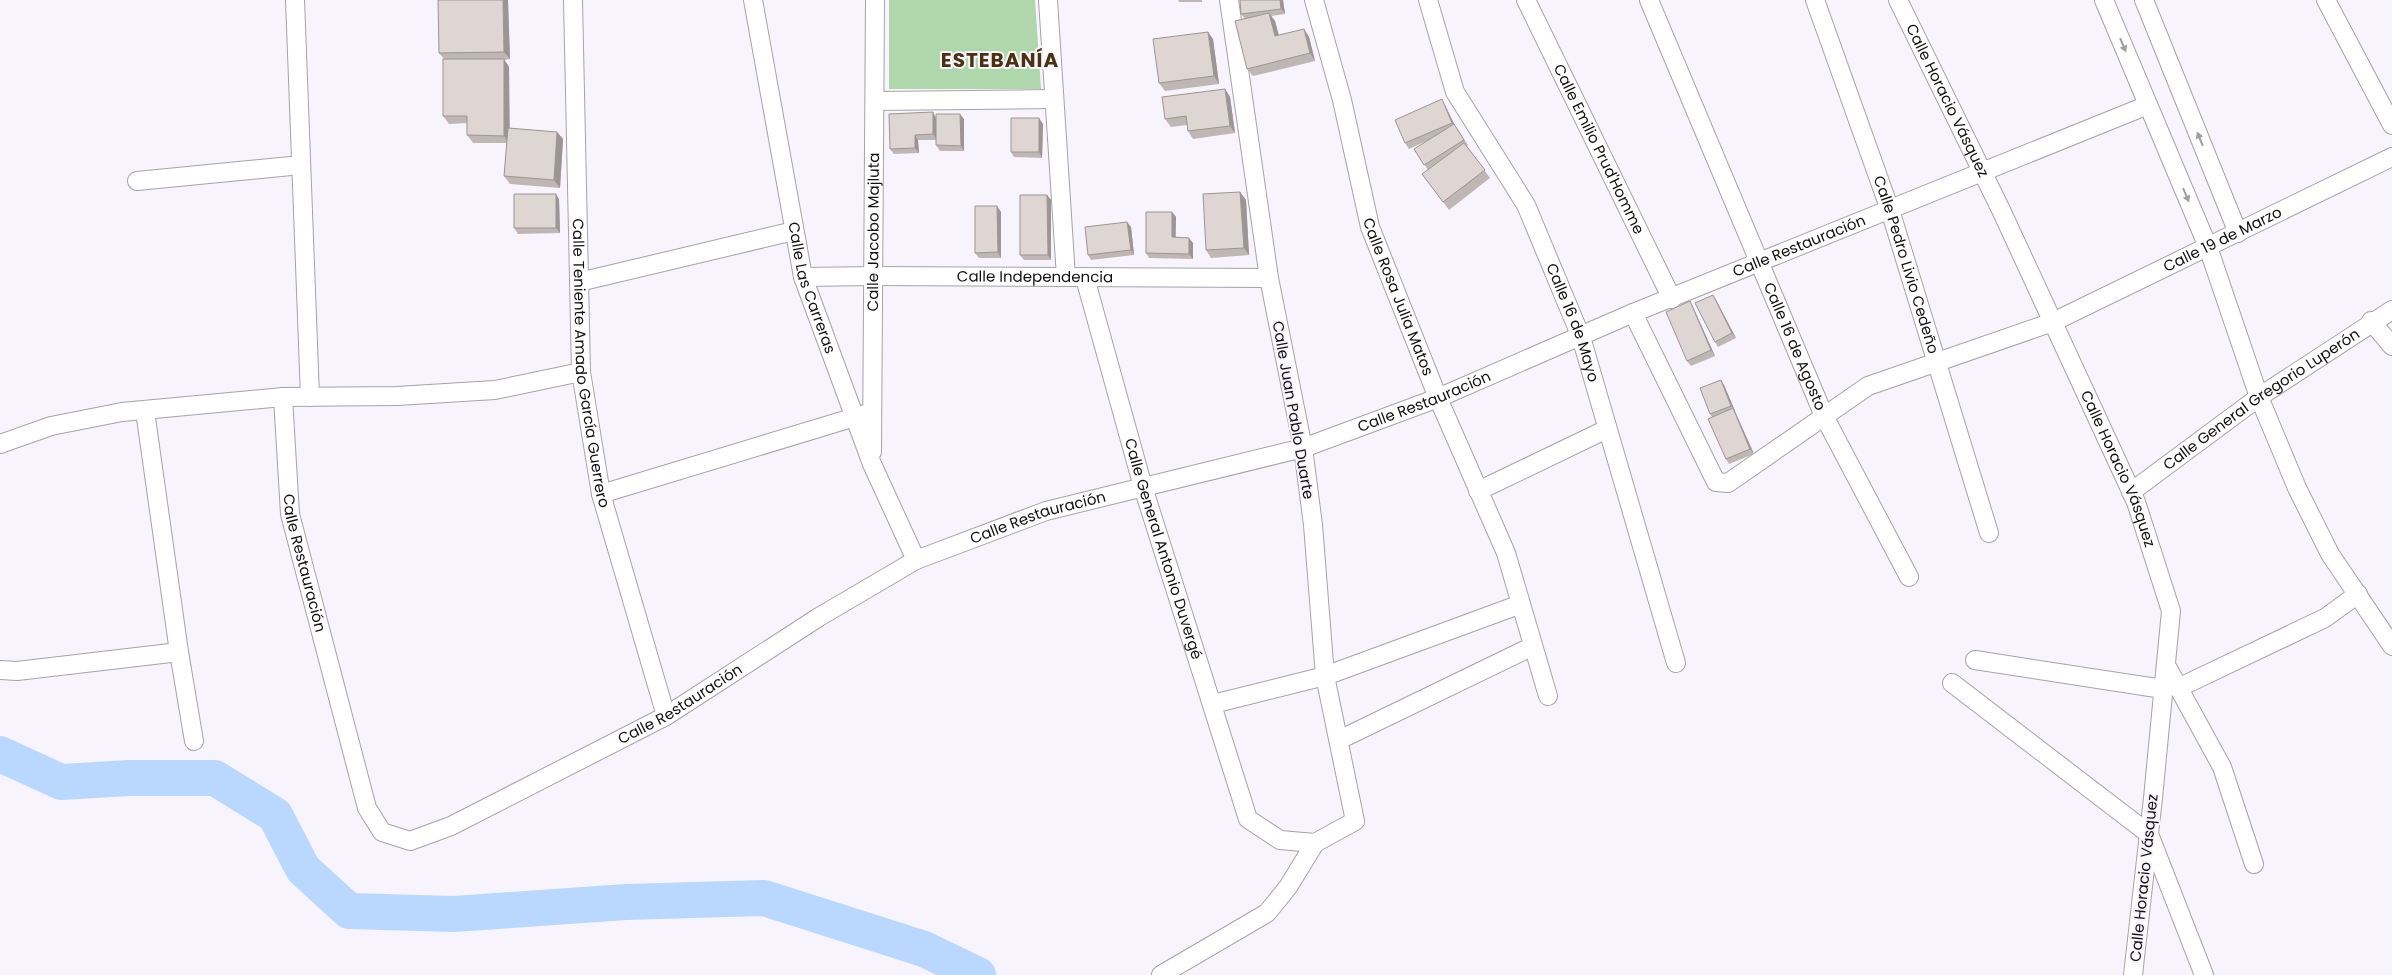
<svg xmlns="http://www.w3.org/2000/svg" width="2392" height="975" font-family="Poppins,sans-serif">
<style>
.green{fill:#b0d6ab}
.lines{fill:none;stroke-linecap:round;stroke-linejoin:round}
.river{stroke:#bad8fe;stroke-width:36}
.street-casing{stroke:#a6a2aa;stroke-width:20}
.street{stroke:#fff;stroke-width:18}
.wall{fill:#c0b7b5}
.shaded-wall{fill:#9c9593}
.building{fill:#dfd5d2;stroke:#9c9593}
.oneway{fill:#9f9fa0}
.labels{text-anchor:middle;stroke-width:4;stroke-linejoin:round;paint-order:stroke}
.street-label{font-size:15px;fill:#100f12;stroke:#f8f4fd}
.district-label{font-size:20px;font-weight:bold;letter-spacing:1px;fill:#4a310f;stroke:#f8f4fd}
</style>
<rect width="100%" height="100%" fill="#f8f4fd"/>
<!-- green -->
<path class="green" d="M889 0H1035L1041 89H889Z"/>
<g class="lines">
<!-- river -->
<path class="river" d="M0 754 61 782 129 778H215L275 815 303 869 349 911 454 914 626 902 764 898 924 949 978 975"/>
<!-- street casing -->
<g class="street-casing">
<g id="street">
<path d="M295 0 310 397"/>
<path id="s1" d="M573 0 581 372 601 494 666 716"/>
<path id="s2" d="M753 0 803 277 872 464 916 560"/>
<path d="M1048 0 1066 277"/>
<path id="s3" d="M1314 0 1342 100 1370 227 1438 398 1506 553 1548 696"/>
<path id="s4" d="M1428 0 1455 92 1526 205 1581 337 1676 663"/>
<path id="s5" d="M1526 0 1672 299"/>
<path id="s6" d="M1649 0 1824 416 1909 577"/>
<path id="s7" d="M1815 0 1890 210 1989 533"/>
<path id="s8" d="M1898 0 2001 210 2136 502 2171 611 2153 798 2133 975"/>
<path d="M2104 0 2208 247 2259 397 2297 488 2330 554 2392 646"/>
<path d="M2144 0 2238 233"/>
<path d="M2326 0 2392 125"/>
<path d="M875 101 1053 99"/>
<path d="M137 181 301 165"/>
<path id="s9" d="M803 277 874 276 1269 278"/>
<path id="s10" d="M1085 278 1143 487 1248 819 1280 840 1315 843 1355 821 1325 676 1313 525 1303 448 1269 278 1229 0"/>
<path d="M579 282 794 231"/>
<path id="s11" d="M1633 313 1716 482 1728 483 1868 386 2053 322 2392 157"/>
<path d="M2371 321 2392 346"/>
<path id="s12" d="M283 397 290 514 367 808 382 832 410 841 451 826 666 716 819 617 916 560 1046 511 1303 448 1438 398 1633 313 2148 105"/>
<path d="M145 411 179 652 194 741"/>
<path d="M0 444 51 426 122 412 283 397 397 396 495 390 581 372"/>
<path id="s13" d="M872 452 875 0"/>
<path d="M1478 491 1607 429"/>
<path id="s14" d="M2131 492 2259 397 2392 310"/>
<path d="M601 494 865 414"/>
<path d="M1975 660 2163 689"/>
<path d="M2166 665 2222 767 2254 864"/>
<path d="M0 670 17 671 179 652"/>
<path d="M1952 683 2149 834 2204 975"/>
<path d="M2178 688 2325 618 2358 594"/>
<path d="M1213 704 1325 676 1521 604"/>
<path d="M1339 740 1533 646"/>
<path d="M1161 975 1267 913 1288 887 1315 843"/>
</g>
</g>
<!-- street -->
<use href="#street" class="street"/>
</g>
<!-- wall -->
<path class="wall" d="M1178 0H1202V2H1179Z
M1283 0 1285 14 1271 16 1275 21 1279 36 1304 29 1309 37 1315 61 1253 76 1247 69 1245 19 1241 14Z
M508 1 510 59 504 60 509 67V128L557 132 563 139 560 188 510 184 504 176 507 143H473L467 135V123L449 124 443 116 444 59 439 53Z
M1213 39 1219 84 1165 91 1159 83Z
M1225 89 1230 97 1235 133 1193 139 1188 131 1187 125 1171 127 1165 119Z
M1445 105 1454 124 1468 145 1467 146 1490 178 1449 210 1422 174 1428 170 1414 149 1431 139 1409 149 1405 143Z
M936 118 964 119V151H940L936 145V140H918L919 153 894 154 890 149Z
M1043 124 1042 158 1014 157 1011 152Z
M1240 192 1246 200 1249 255 1211 258 1206 250Z
M1047 195 1051 200V260H1024L1020 255Z
M559 199 560 233 518 234 514 228Z
M997 206 1001 212V258H979L975 253Z
M1172 212 1176 217V237L1193 243V259L1149 258 1146 253Z
M1131 227 1134 255 1091 260 1088 255Z
M1713 295 1716 300 1736 338 1718 347 1715 342Z
M1690 301 1693 307 1715 356 1691 366 1687 361Z
M1721 380 1724 385 1735 411 1754 454 1729 464 1726 459 1712 417 1710 414Z"/>
<!-- shaded-wall -->
<path class="shaded-wall" d="M503 0H508V1L510 59 504 52Z
M1280 0H1283L1285 14 1281 9Z
M1269 13 1275 21 1281 44 1275 36Z
M1304 29 1309 37 1315 61 1310 53Z
M1208 32 1213 39 1219 84 1214 76Z
M504 59 509 67 510 143 504 136Z
M1225 89 1230 97 1235 133 1230 126Z
M1442 99 1445 105 1456 128 1452 123Z
M933 112 936 118 937 140 933 134Z
M960 114 964 119V151L961 146Z
M1039 118 1043 124 1042 158 1039 152Z
M557 132 563 139 560 188 554 180Z
M915 135 918 140 919 153 915 148Z
M1240 192 1246 200 1249 255 1244 248Z
M556 194 559 199 560 233 556 228Z
M1047 195 1051 200V260L1048 255Z
M997 206 1001 212V258L998 252Z
M1172 212 1176 217 1175 243 1172 237Z
M1127 222 1131 227 1134 255 1131 250Z
M1189 238 1193 243V259L1189 254Z
M1713 295 1716 300 1736 338 1732 333Z
M1690 301 1693 307 1715 356 1711 350Z
M1721 380 1724 385 1735 411 1731 406Z
M1733 408 1736 414 1754 454 1750 449Z"/>
<!-- building -->
<path class="building" d="M438 0H503L504 52 439 53Z
M1240 0H1280L1281 9 1241 14Z
M1269 13 1275 36 1304 29 1310 53 1247 69 1235 21Z
M1208 32 1214 76 1159 83 1153 39Z
M443 59H504V136L467 135V116H443Z
M1225 89 1230 126 1188 131 1186 116 1165 119 1162 97Z
M1442 99 1452 123 1405 143 1395 120Z
M933 112V134L915 135V148L890 149 889 114Z
M936 114H960L961 146 936 145Z
M1011 118H1039V152H1011Z
M1454 124 1464 140 1424 165 1414 149Z
M508 128 557 132 554 180 504 176Z
M1464 143 1485 170 1443 202 1422 174Z
M1240 192 1244 248 1206 250 1203 194Z
M514 194H556V228H514Z
M1020 195H1047L1048 255H1020Z
M975 206H997L998 252 975 253Z
M1146 212H1172V237L1189 238V254L1146 253Z
M1127 222 1131 250 1088 255 1085 227Z
M1713 295 1732 333 1715 342 1695 303Z
M1690 301 1711 350 1687 361 1666 312Z
M1721 380 1731 406 1710 414 1700 388Z
M1733 408 1750 449 1726 459 1708 419Z"/>
<!-- one-way arrows -->
<defs><path id="oneway-solid" d="M-6-.8H1V-3.2L6.5 0L1 3.2V.8H-6Z" transform="scale(1.25)"/></defs>
<g class="oneway">
<use href="#oneway-solid" transform="translate(2123 45) rotate(67)"/>
<use href="#oneway-solid" transform="translate(2200 139) rotate(-112)"/>
<use href="#oneway-solid" transform="translate(2186 195) rotate(67)"/>
</g>
<g class="labels">
<!-- street labels -->
<g class="street-label">
<text dy="5" stroke="none"><textPath href="#s8" startOffset="112">Calle Horacio Vásquez</textPath></text>
<text dy="5" stroke="none"><textPath href="#s5" startOffset="166">Calle Emilio Prud'Homme</textPath></text>
<text dy="5" stroke="none"><textPath href="#s13" startOffset="220">Calle Jacobo Majluta</textPath></text>
<text dy="5" stroke="none"><textPath href="#s11" startOffset="755">Calle 19 de Marzo</textPath></text>
<text dy="5" stroke="none"><textPath href="#s12" startOffset="1998">Calle Restauración</textPath></text>
<text dy="5" stroke="none"><textPath href="#s7" startOffset="280">Calle Pedro Livio Cedeño</textPath></text>
<text dy="5" stroke="none"><textPath href="#s9" startOffset="232">Calle Independencia</textPath></text>
<text dy="5" stroke="none"><textPath href="#s2" startOffset="294">Calle Las Carreras</textPath></text>
<text dy="5" stroke="none"><textPath href="#s3" startOffset="309">Calle Rosa Julia Matos</textPath></text>
<text dy="5" stroke="none"><textPath href="#s4" startOffset="356">Calle 16 de Mayo</textPath></text>
<text dy="5" stroke="none"><textPath href="#s6" startOffset="376">Calle 16 de Agosto</textPath></text>
<text dy="5" stroke="none"><textPath href="#s1" startOffset="364">Calle Teniente Amado García Guerrero</textPath></text>
<text dy="5" stroke="none"><textPath href="#s14" startOffset="160">Calle General Gregorio Luperón</textPath></text>
<text dy="5" stroke="none"><textPath href="#s12" startOffset="1592">Calle Restauración</textPath></text>
<text transform="translate(1293 410) rotate(80)" y="5">Calle Juan Pablo Duarte</text>
<text dy="5" stroke="none"><textPath href="#s8" startOffset="518">Calle Horacio Vásquez</textPath></text>
<text dy="5" stroke="none"><textPath href="#s12" startOffset="1188">Calle Restauración</textPath></text>
<text dy="5" stroke="none"><textPath href="#s10" startOffset="282">Calle General Antonio Duvergé</textPath></text>
<text dy="5" stroke="none"><textPath href="#s12" startOffset="168">Calle Restauración</textPath></text>
<text dy="5" stroke="none"><textPath href="#s12" startOffset="782">Calle Restauración</textPath></text>
<text transform="translate(2144 878) rotate(-84)" y="5">Calle Horacio Vásquez</text>
</g>
<!-- district labels -->
<g class="district-label">
<text x="1000" y="67">ESTEBANÍA</text>
</g>
</g>
</svg>
